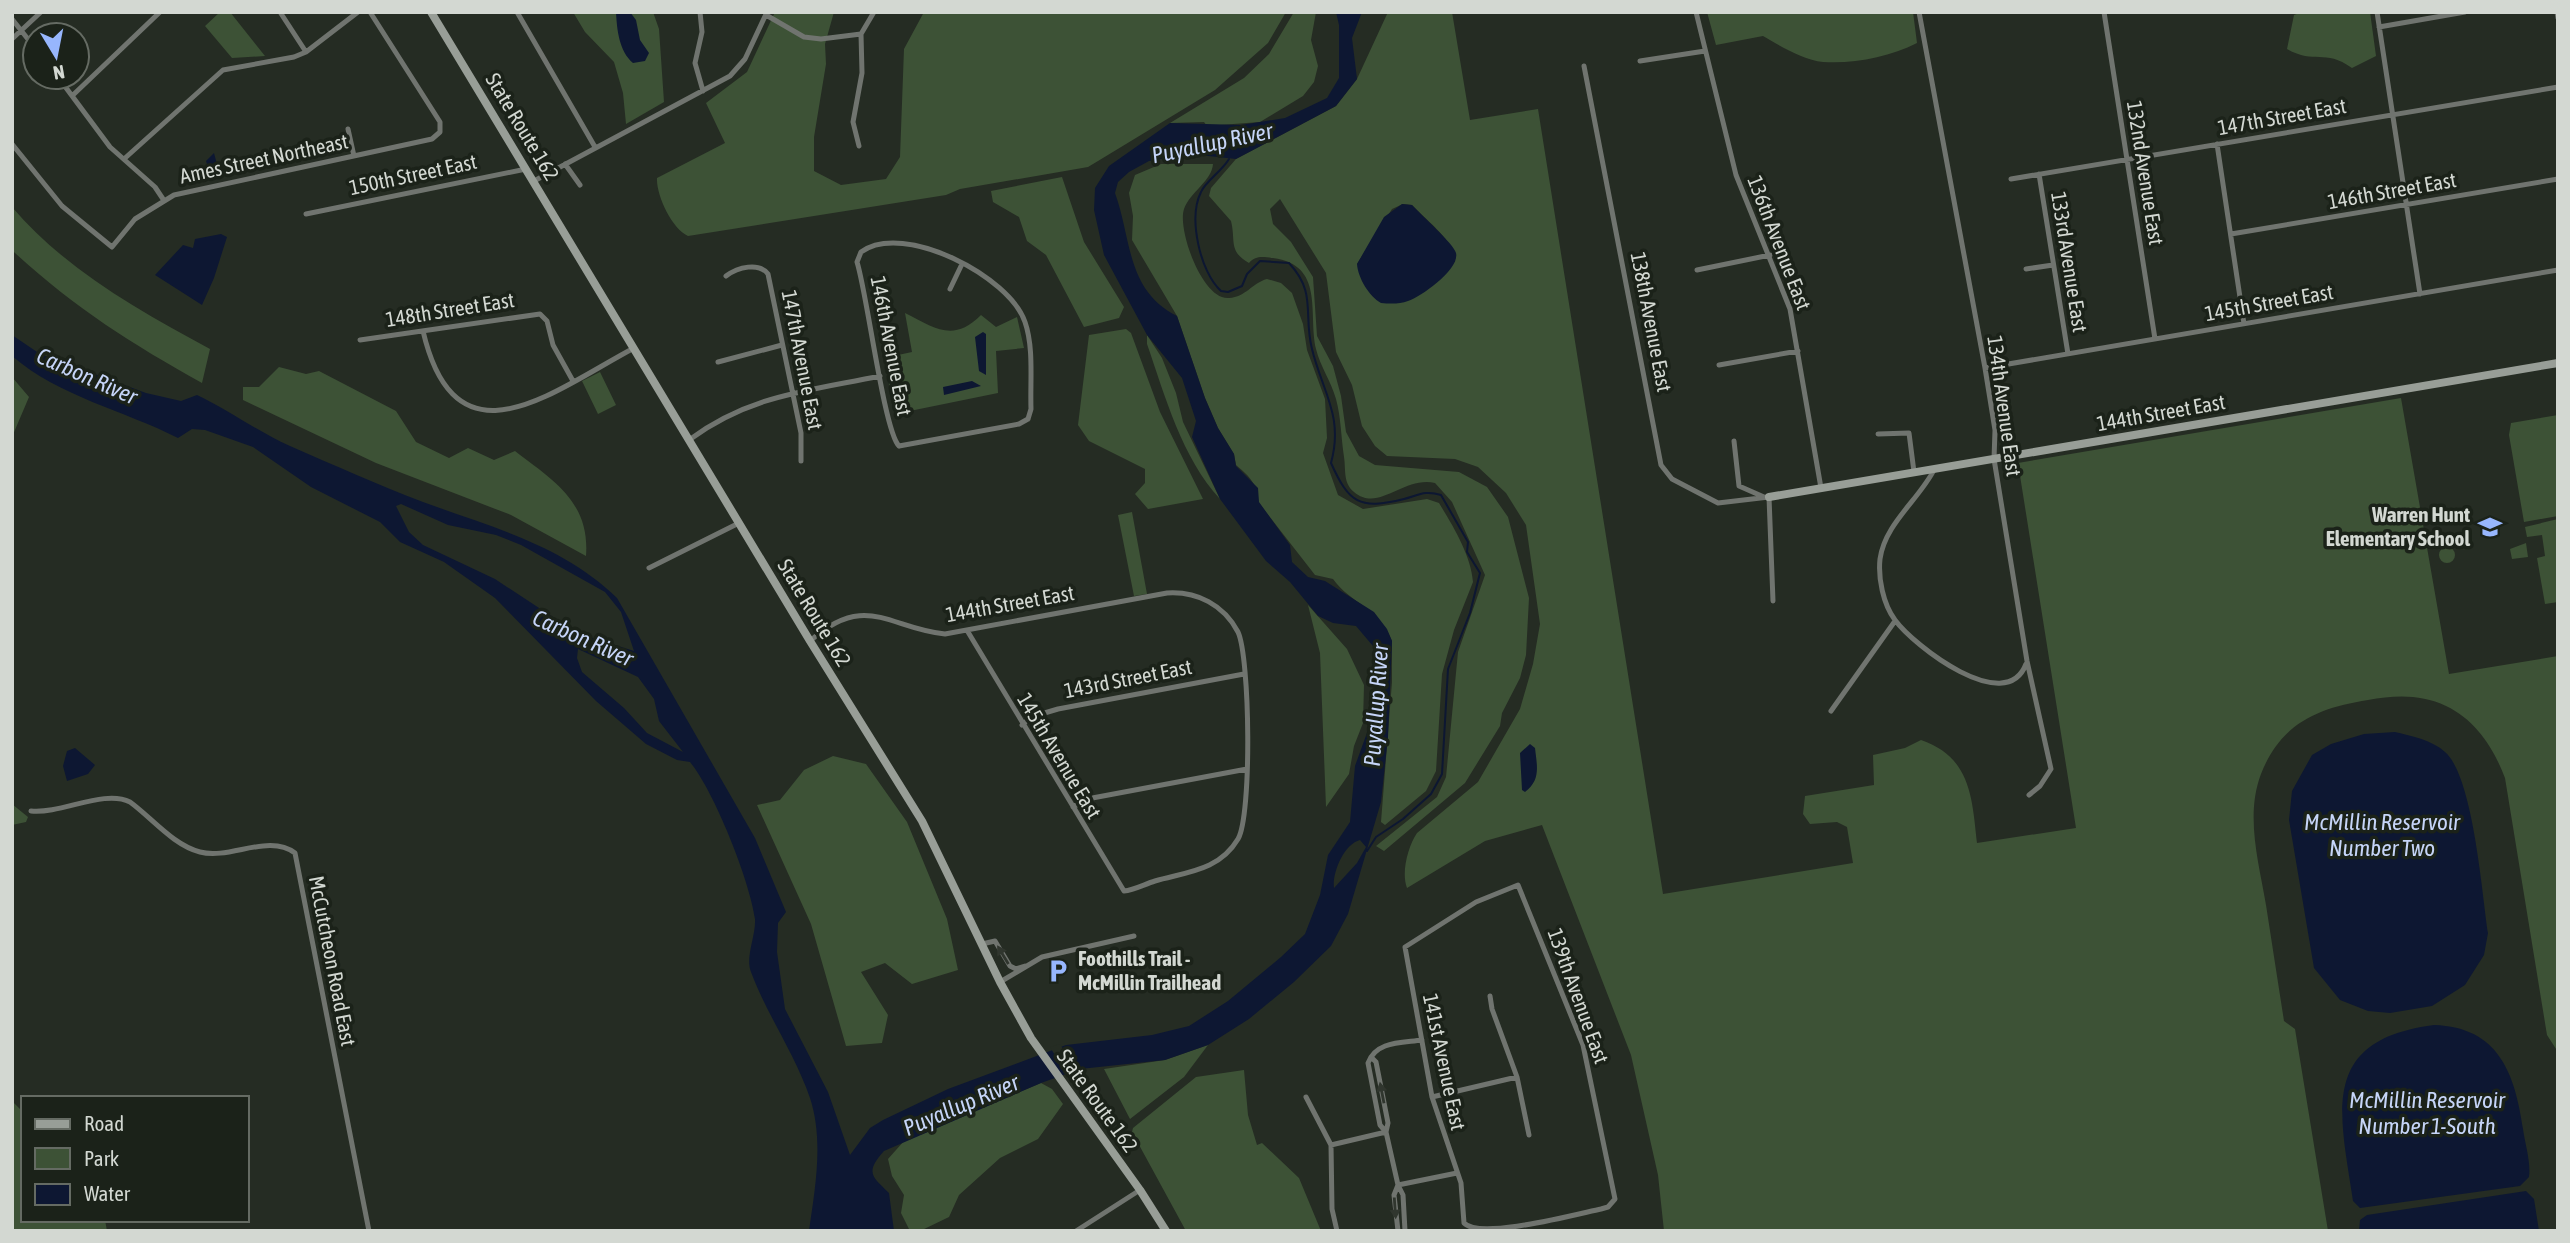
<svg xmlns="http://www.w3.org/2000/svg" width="2570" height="1243" font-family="'Asap Condensed',sans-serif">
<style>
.green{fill:#3d5236;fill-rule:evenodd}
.water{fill:#0d1732;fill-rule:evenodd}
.pier{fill:#252c23}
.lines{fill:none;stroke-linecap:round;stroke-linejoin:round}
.stream{stroke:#0d1732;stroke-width:2}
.street{stroke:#70746f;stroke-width:5}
.secondary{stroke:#989e97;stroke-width:8}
.oneway{fill:#30362e}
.labels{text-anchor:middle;stroke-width:7;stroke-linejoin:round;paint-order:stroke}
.street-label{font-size:21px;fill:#d3d8d2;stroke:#1b2219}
.poi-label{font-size:21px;font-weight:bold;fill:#d3d8d2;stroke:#1b2219;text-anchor:end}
.water-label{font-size:23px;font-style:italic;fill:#c6d5f8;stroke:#1b2219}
</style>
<rect width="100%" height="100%" fill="#252c23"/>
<!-- green -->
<path class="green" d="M220 12H230L265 56 232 58 205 26Z
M573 12H653L659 29 664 102 626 124 623 93 614 62 585 32Z
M775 12H834L825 44 826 64 814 137V171L841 185 886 179 900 157 904 49 924 12H1286L1268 43 1215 90 1098 161 1088 167 960 189 946 195 688 236C672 229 656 195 657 178L725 143 706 103 747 72Z
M1294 12H1316L1311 40 1318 66 1314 82 1303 96 1260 122 1207 126 1204 122 1170 123 1244 78 1269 54Z
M1388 12H1452L1470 120 1538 109 1663 894 1853 863 1847 827 1837 822 1810 824 1803 814 1805 796 1874 785 1873 755 1905 748 1921 740C1971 757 1972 798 1977 843L2076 828 2018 463 2401 398 2449 674 2558 656V1052L2547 1035 2505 778C2494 749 2476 720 2446 706 2421 694 2395 695 2368 700 2318 708 2281 723 2261 774 2245 816 2259 863 2266 905 2272 944 2278 982 2284 1021L2295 1029 2328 1231H1664L1658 1175 1631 1055 1542 825 1485 841 1407 888C1401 873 1408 846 1417 833L1478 782 1520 709 1533 664 1540 624 1526 525 1506 493 1478 467 1455 459 1387 456 1375 446 1362 426 1352 385 1336 352 1326 273 1280 199 1270 209 1273 224 1291 242 1313 277 1317 336 1333 366 1341 396 1346 432 1359 456 1375 465 1459 472 1487 487 1508 517 1529 598 1526 655 1520 678 1502 713 1500 726 1465 783 1384 851 1376 846 1437 797 1446 777 1458 652 1485 575 1452 502 1435 483C1403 476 1379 513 1354 492 1343 483 1346 470 1344 457 1341 438 1341 417 1336 399 1331 381 1320 366 1316 349 1308 313 1325 265 1273 258 1263 257 1256 255 1249 263 1228 251 1236 241 1231 221L1209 196 1211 188 1236 159 1336 106 1357 79ZM1403 204 1412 205C1426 220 1457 243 1455 262L1357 264 1392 209Z
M1707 12H1913L1917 43C1889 57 1855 64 1823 62 1803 60 1780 46 1763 36L1716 45Z
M2302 12H2370L2376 56 2352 68C2324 48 2315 65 2287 49L2294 15Z
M1161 164H1213C1212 181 1190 192 1184 209 1177 230 1203 301 1229 298 1246 297 1252 283 1267 279L1281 283 1292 293 1303 324 1307 350 1325 399 1327 438 1323 453 1338 495 1363 509 1427 499 1439 503C1453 526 1471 555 1473 582L1454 630 1442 674 1436 771 1426 791 1385 825 1381 822 1392 682V641C1380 609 1350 603 1333 579L1315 575 1258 502C1257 483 1250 477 1236 465L1234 454 1218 428 1205 398 1177 316 1132 240 1133 216 1129 193 1135 175Z
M1062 177 1084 242 1124 307 1119 318 1084 327 1046 255 1027 241 1019 217 993 202 991 191Z
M12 207C66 270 138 310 210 349L202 383C132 344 75 308 15 253L12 250Z
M905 313C935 328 953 343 981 315L996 327 1017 317 1024 348 996 351 998 393 895 414 884 358 912 352Z
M1126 329 1131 333 1160 412 1203 499 1148 509 1135 494 1145 483V469L1089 441 1078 425 1089 335Z
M1147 335 1162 358 1176 393 1183 422 1220 499C1182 458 1165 396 1147 344Z
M279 367 306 374 319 371 396 411 416 442 449 458 468 448 494 460 515 451C554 481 590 502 586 556L511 515 376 463 243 400V387H259Z
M600 372 616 405 598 414 582 381Z
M12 377 29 397 12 437Z
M2558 415V516L2524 522 2509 435 2511 423Z
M1132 512 1147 594 1134 596 1118 515Z
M2558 519V602L2545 604 2537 558 2545 556 2542 535 2527 537 2525 527Z
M2526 543 2528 557 2512 559 2510 549Z
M2439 555a8 8 0 1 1 16 0a8 8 0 1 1-16 0Z
M1308 605 1347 649 1364 685 1363 723 1354 746 1349 774 1326 807 1320 653Z
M833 756 866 764 907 822 947 919 958 970 912 984 885 963 861 972 888 1015 882 1043 846 1046 811 924 757 805 780 800 804 770Z
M12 804 28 817 26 822 12 825Z
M1208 1045 1184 1077 1130 1119 1104 1069 1165 1060Z
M1244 1070 1248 1115 1257 1145 1262 1143 1299 1178 1321 1231H1186L1132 1132 1133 1128 1196 1077Z
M1041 1083 1052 1089 1063 1104 1038 1139 1000 1158 959 1195 949 1217 920 1231H910L901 1213 904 1195 892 1176 888 1159 904 1141Z
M12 1101 23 1112V1220H105L107 1231H12Z"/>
<!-- water -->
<path class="water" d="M616 12H630L636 20 640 40 649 53 645 61 633 63C619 51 617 30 616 12Z
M1336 12H1362L1352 38 1357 79 1336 106 1236 159 1190 154 1149 161 1129 172 1118 182 1115 193C1132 240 1126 290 1177 316L1205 398 1218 428 1234 454 1236 466 1258 488 1259 502 1290 545 1292 562 1308 577 1325 581 1374 612 1387 629 1392 641 1388 737 1381 802 1348 914 1331 946 1294 982 1249 1019 1208 1045 1165 1060 1080 1069 1041 1083 884 1151C864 1173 873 1177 889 1193L894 1231H809C815 1188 824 1141 810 1098 795 1054 767 1015 751 972 745 957 756 936 755 919 750 881 714 791 690 762L677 760 646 744 596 701 495 598 444 562 400 542 380 522 311 487 253 447 205 430 192 429 178 438C123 410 60 397 12 356V335L40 354 146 393 181 401 197 395C229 410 258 432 290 446 334 465 378 485 423 502 491 527 563 545 617 598L755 838 786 912 778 923 777 952 785 1009 828 1092 850 1155 870 1128 883 1120 948 1089 1066 1045 1152 1035 1189 1026 1228 1001 1281 957 1305 934 1320 895 1328 855 1350 822 1355 766 1368 730 1375 696 1378 652 1356 626 1333 623 1318 616 1290 582 1266 561 1220 499 1192 437 1196 421 1182 378 1147 335 1104 255 1094 210 1095 188 1109 166 1170 123 1241 125 1285 118 1327 98 1339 78V25ZM401 504 448 525 496 535 521 545 605 592 621 612 634 651 577 633 495 579 423 545 409 532 396 506ZM578 649 638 677 654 699 659 721 683 752 647 733 624 708 582 672 577 658ZM1360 840 1366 847 1357 863 1334 888C1332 873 1344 844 1360 840Z
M214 153 219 172 210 174 206 161Z
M1402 204 1412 205C1421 215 1454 244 1456 253 1460 269 1422 296 1408 301 1400 304 1391 304 1381 303 1369 296 1358 278 1357 264L1384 217Z
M221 234 227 237 214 278 202 305 155 275 183 245 193 248 195 239Z
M983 332 986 334V375L979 371 975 337Z
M972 381 981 386 944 395 943 387Z
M2395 732C2412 736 2432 740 2445 752 2473 776 2482 893 2488 933L2484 955 2465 985 2432 1006 2390 1013 2368 1011 2340 1000 2314 968 2289 820 2292 791 2312 755 2331 744 2364 734Z
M1530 744 1535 748C1537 766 1541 780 1525 792L1522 790 1520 753Z
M75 748 95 765 88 774 67 781 63 766 67 751Z
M2434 1025C2499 1027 2515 1074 2523 1129 2525 1144 2531 1162 2529 1177L2520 1186 2360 1208 2353 1201C2340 1113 2318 1040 2434 1025Z
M2526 1191 2534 1199 2539 1231H2359L2360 1220 2367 1215Z"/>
<!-- pier -->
<path class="pier" d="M1060 1044 1078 1074 1068 1077 1050 1047Z"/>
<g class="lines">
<!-- stream -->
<path class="stream" d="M1229 159C1222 171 1205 182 1201 192 1188 218 1200 272 1221 291L1228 292 1242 286 1247 274 1260 261 1289 263C1317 293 1303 313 1312 349 1322 391 1344 416 1331 463 1349 503 1359 510 1404 499 1419 495 1425 490 1441 495L1468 542 1467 552 1480 573 1470 613 1448 669 1442 774 1431 794 1403 819 1376 837 1367 851"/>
<!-- street -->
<path class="street" d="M280 12 306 52
M517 12 595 147
M700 12 702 32 695 63 703 91
M1696 12 1736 175 1790 309 1821 488
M1919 12 1985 368 1995 430 1994 459 2027 661 2051 769 2040 786 2029 795
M2104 12 2155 339
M2377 12 2420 294
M2557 12 2558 18
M766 15 804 37 821 39 861 34
M12 19 35 48
M2379 27 2465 12
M12 39 41 12
M1640 61 1705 51
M1584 66 1661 465 1672 479 1718 503 1769 497 1773 601
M58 77 110 147 155 187 163 199
M73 95 160 12
M348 129 354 156
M12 144 62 206 112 247 135 219 174 195 432 139 440 132V122L370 12
M2217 144 2244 324
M859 146 853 122 862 73 861 34 874 12
M124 159 223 70 294 57 306 52 358 12
M565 164 580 185
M2039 174 2068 354
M2011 179 2558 87
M534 181 730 76 745 59 767 12
M306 214 526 169
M2231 234 2558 179
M861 252C904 221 1010 277 1025 322 1034 348 1030 381 1031 409L1028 419
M861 252 857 262C867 293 884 431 899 446
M2026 269 2053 265
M1697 270 1770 255
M726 276C738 267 759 262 768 274L801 433V461
M950 289 962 264
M423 331C456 472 553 391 634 348
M360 340 540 314 547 321 553 345 573 381
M718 362 782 345
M1719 365 1798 351
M1985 368 2558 270
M1878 434 1909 433 1914 472
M689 440C750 395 808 391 880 376
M1734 441 1739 486 1764 497
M899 446 1019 424 1028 419
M1935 468C1920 499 1885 523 1880 559 1878 578 1883 604 1895 620 1914 646 2006 717 2026 664
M649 568 739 523
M810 641C866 591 890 629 945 634L1167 593C1197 591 1224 605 1238 632 1250 658 1252 815 1238 839 1219 871 1186 872 1155 881 1145 884 1134 890 1124 891L968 632
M1831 711 1895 621
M1022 725 1031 717 1058 709 1244 674
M1073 807 1087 799 1247 769
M31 811C62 814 104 789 130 802 152 818 173 845 200 852 230 860 269 833 295 853L369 1231
M1518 885 1583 1045 1615 1199 1608 1207 1601 1209C1577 1214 1480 1240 1464 1223L1461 1183 1432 1097 1405 947 1476 902Z
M982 944 995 941 1010 966 1016 969 1025 966
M1000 982 1042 957 1134 936
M1490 996 1492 1009 1517 1077 1529 1135
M1422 1040C1401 1043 1376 1041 1368 1063L1380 1125 1386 1132 1398 1185 1457 1173
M1371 1057 1376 1062 1388 1123 1386 1132
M1306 1097 1331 1145 1332 1209 1337 1231
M1432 1097 1517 1077
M1331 1145 1386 1132
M1076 1231 1140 1190
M1398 1231 1394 1195 1398 1185 1403 1195 1405 1231"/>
<!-- secondary -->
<path class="secondary" d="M431 12 810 641 922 821 1000 982 1031 1038 1140 1190 1166 1231
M1769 497 2558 363"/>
</g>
<!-- one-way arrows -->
<defs><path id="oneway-solid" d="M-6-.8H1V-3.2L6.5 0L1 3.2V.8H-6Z" transform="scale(1.75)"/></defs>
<g class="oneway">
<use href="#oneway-solid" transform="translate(1003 955) rotate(-121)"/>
<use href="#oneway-solid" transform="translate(1382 1093) rotate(-101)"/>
<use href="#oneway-solid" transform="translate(1395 1208) rotate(86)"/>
</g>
<!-- icons -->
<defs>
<g id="school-bare" transform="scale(1.89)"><path d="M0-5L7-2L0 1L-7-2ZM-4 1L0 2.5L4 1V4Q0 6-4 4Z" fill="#97b6fd" stroke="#1b2219" stroke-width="2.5" paint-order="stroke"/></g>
<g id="parking-bare" transform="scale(1.89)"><path d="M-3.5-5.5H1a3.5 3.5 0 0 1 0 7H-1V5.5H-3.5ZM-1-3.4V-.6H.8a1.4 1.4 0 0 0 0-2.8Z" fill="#97b6fd" stroke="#1b2219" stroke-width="2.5" paint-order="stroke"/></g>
</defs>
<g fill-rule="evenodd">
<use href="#school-bare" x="2490" y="527"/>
<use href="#parking-bare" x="1058" y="971"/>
</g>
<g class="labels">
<!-- street labels -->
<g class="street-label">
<text transform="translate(2282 117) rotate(-10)" y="7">147th Street East</text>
<text transform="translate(522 127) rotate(59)" y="7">State Route 162</text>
<text transform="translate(264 159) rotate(-12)" y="7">Ames Street Northeast</text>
<text transform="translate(2145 173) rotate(81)" y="7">132nd Avenue East</text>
<text transform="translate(413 175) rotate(-12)" y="7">150th Street East</text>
<text transform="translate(2392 191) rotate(-10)" y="7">146th Street East</text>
<text transform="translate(1779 243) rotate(69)" y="7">136th Avenue East</text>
<text transform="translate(2069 262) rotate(81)" y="7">133rd Avenue East</text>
<text transform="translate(2269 303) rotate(-10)" y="7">145th Street East</text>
<text transform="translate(450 310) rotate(-9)" y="7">148th Street East</text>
<text transform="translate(1651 322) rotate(79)" y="7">138th Avenue East</text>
<text transform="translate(891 346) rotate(79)" y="7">146th Avenue East</text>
<text transform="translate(802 360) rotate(79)" y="7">147th Avenue East</text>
<text transform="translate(2004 406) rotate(82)" y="7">134th Avenue East</text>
<text transform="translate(2161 413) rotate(-10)" y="7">144th Street East</text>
<text transform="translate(1010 604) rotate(-10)" y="7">144th Street East</text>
<text transform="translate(814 613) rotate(59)" y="7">State Route 162</text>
<text transform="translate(1128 679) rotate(-11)" y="7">143rd Street East</text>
<text transform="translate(1059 756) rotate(59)" y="7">145th Avenue East</text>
<text transform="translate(332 961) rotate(79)" y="7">McCutcheon Road East</text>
<text transform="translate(1578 996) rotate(70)" y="7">139th Avenue East</text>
<text transform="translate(1444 1062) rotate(78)" y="7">141st Avenue East</text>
<text transform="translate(1097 1101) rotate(54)" y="7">State Route 162</text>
</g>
<!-- poi labels -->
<g class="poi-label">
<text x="2470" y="522">Warren Hunt<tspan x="2470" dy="24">Elementary School</tspan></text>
<text x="1078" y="966" text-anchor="start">Foothills Trail -<tspan x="1078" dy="24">McMillin Trailhead</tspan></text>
</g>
<!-- water labels -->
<g class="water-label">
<text transform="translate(1212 143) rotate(-12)" y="8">Puyallup River</text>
<text transform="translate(87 376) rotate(24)" y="8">Carbon River</text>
<text transform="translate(583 638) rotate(24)" y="8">Carbon River</text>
<text transform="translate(1376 705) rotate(-86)" y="8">Puyallup River</text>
<text x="2382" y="830">McMillin Reservoir<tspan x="2382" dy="26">Number Two</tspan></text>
<text x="2427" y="1108">McMillin Reservoir<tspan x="2427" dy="26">Number 1-South</tspan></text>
<text transform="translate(961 1105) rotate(-23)" y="8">Puyallup River</text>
</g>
</g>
<!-- border -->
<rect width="2570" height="1243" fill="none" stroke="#d3d8d2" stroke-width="28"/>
<!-- legend -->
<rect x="21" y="1096" width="228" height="126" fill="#1b2219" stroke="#656b63" stroke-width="2"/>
<rect x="35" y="1119" width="35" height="10" fill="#989e97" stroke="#656b63" stroke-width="2"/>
<text x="84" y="1131" font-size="21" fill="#d3d8d2">Road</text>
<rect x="35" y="1148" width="35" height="21" fill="#3d5236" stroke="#656b63" stroke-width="2"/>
<text x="84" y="1166" font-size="21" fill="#d3d8d2">Park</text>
<rect x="35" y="1184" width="35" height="21" fill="#0d1732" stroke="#656b63" stroke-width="2"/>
<text x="84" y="1201" font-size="21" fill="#d3d8d2">Water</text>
<!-- north arrow -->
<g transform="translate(56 56) rotate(170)"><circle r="33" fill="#1b2219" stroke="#656b63" stroke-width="2"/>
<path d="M0-5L12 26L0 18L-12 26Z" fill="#97b6fd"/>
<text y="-10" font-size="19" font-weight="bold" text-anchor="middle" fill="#d3d8d2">N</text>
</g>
</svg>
